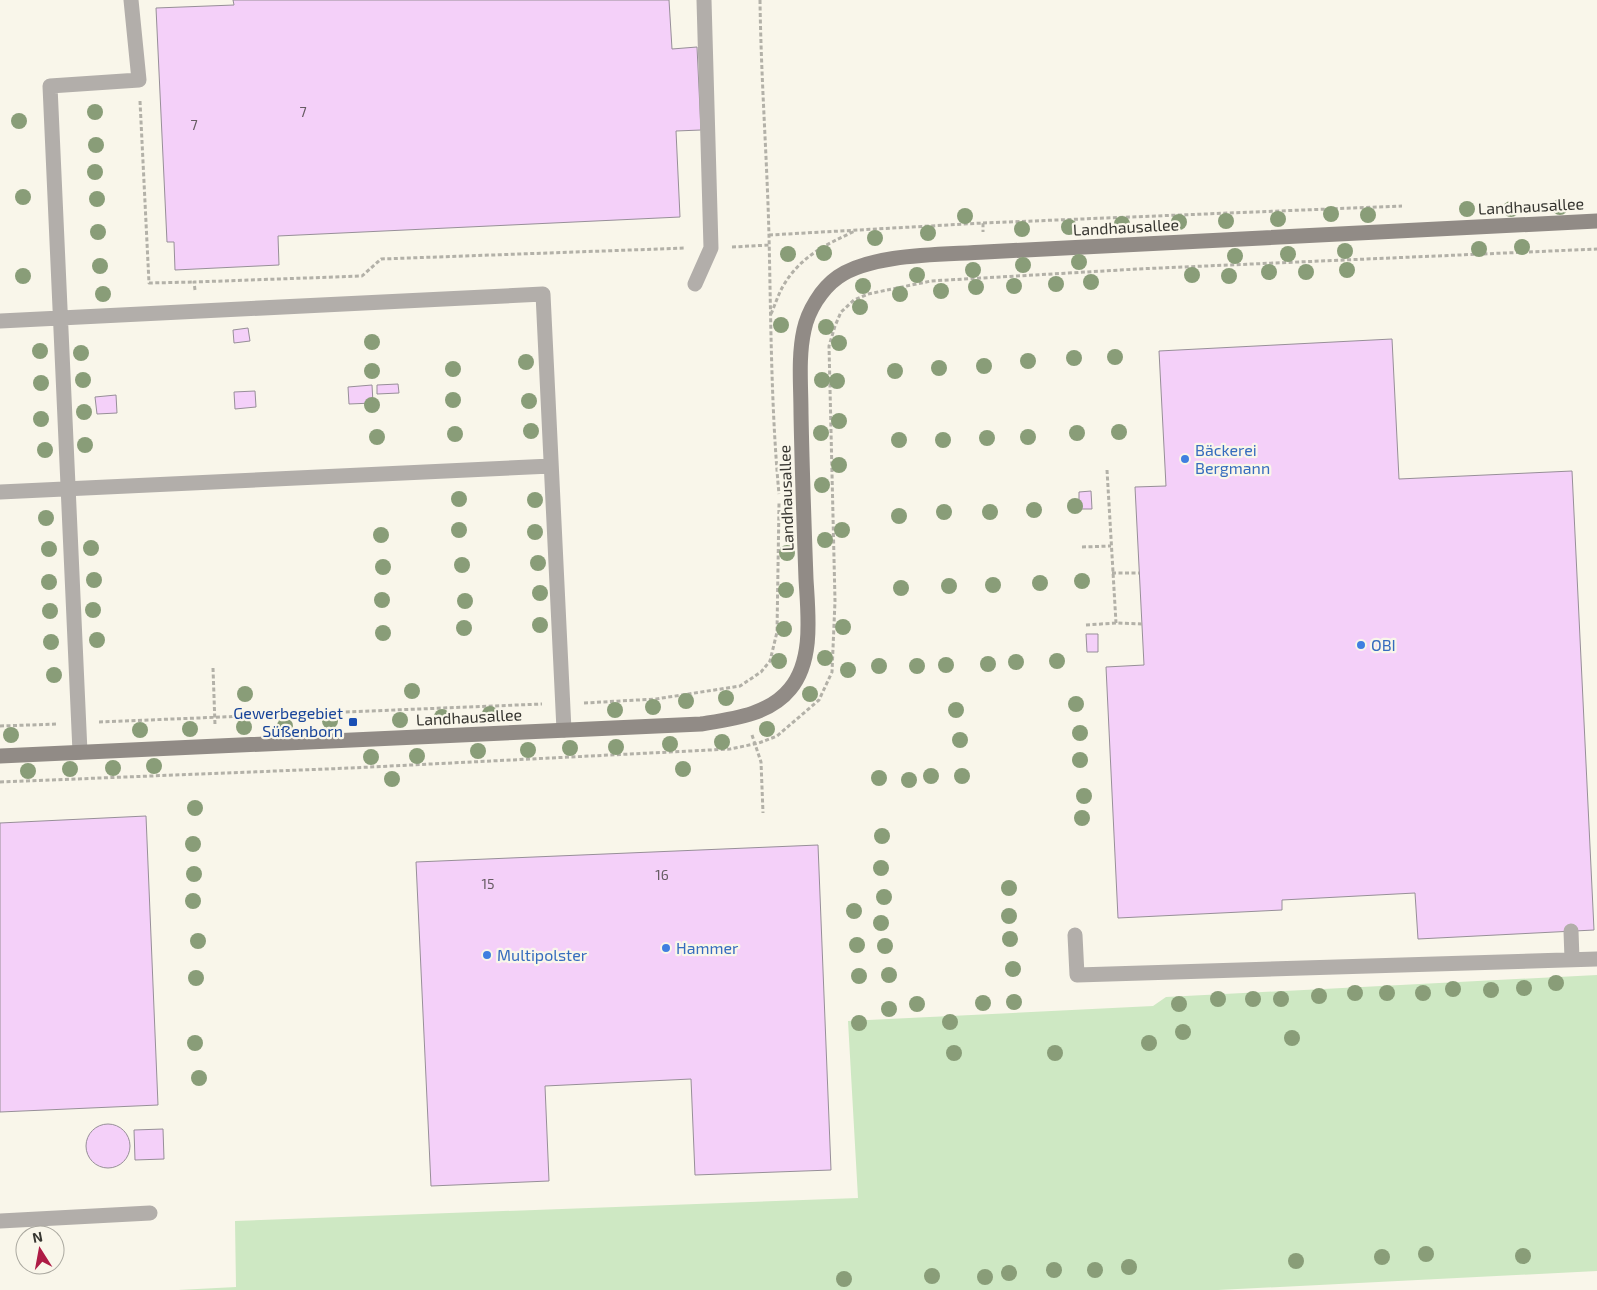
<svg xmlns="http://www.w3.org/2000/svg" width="1597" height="1290" font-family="'Exo 2',sans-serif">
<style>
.green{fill:#cee8c3}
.building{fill:#f4d0f9;stroke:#978f98}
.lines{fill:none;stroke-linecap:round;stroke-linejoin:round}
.path{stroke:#b3b1a8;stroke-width:3;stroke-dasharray:4 2.5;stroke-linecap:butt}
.lane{stroke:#b2aeaa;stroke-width:15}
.secondary{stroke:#918b86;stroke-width:15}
.tree{fill:#899d78}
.shop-dot{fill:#3f7fe0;stroke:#f9f6ea;stroke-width:2}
.transit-dot{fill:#1a4fb4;stroke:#f9f6ea;stroke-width:2}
.labels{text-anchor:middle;stroke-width:4.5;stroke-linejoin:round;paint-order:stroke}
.number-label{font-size:14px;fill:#665c63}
.street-label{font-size:16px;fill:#373631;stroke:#f9f6ea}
.shop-label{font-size:16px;fill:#366cbe;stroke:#f9f6ea;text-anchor:start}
.transit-label{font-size:16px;fill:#164399;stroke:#f9f6ea;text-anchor:end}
</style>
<rect width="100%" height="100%" fill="#f9f6ea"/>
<!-- green -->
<path class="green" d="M1597 975V1271L1218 1290H178L236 1287 235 1221 858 1198 848 1021 1153 1006 1166 997Z"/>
<!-- building -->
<path class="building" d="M233 0H669L672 49 697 47 701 130 676 131 680 217 278 236 279 265 175 270 174 242H167L156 8 234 5Z
M248 328 250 341 234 343 233 330Z
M1392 339 1399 479 1572 471 1594 930 1418 939 1415 893 1282 900V910L1118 918 1106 667 1144 665 1135 487 1166 486 1159 351Z
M398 384 399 393 377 394V385Z
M372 385 373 403 349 404 348 387Z
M255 391 256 407 235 409 234 392Z
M116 395 117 413 97 414 95 397Z
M1091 491 1092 509H1079V492Z
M1086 634H1098V652H1087Z
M146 816 158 1105 0 1112V823Z
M818 845 831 1170 695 1175 691 1079 545 1086 549 1181 431 1186 416 862Z
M86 1146a22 22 0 1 1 44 0a22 22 0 1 1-44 0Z
M163 1129 164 1159 135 1160 134 1130Z"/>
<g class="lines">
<!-- path -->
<path class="path" d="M760 0C761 79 767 157 769 236 771 322 771 408 779 494
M140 101 149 283 194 282
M983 223 1402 206
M769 235 983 223V232
M732 247 769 245
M195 290 194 282 362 276 381 259 686 248
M771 314C775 305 778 295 783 286 801 256 825 245 855 231
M1107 470 1116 623
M1082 547 1111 546
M1112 573H1139
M1086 625 1116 623 1142 624
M213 668 215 725
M584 703 656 699 740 686 761 672 770 661 777 632 779 503
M99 722 542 704
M0 726 58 724
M752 735 761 762 763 813
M0 782 351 768 730 749 759 743 777 736 819 700 832 672 835 601 829 346 835 326 841 312 854 300 868 294 931 281 1137 269 1597 249"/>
<!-- lane -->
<path class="lane" d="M695 284 711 248 704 0
M0 321 543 294 564 730
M0 492 551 466
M80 752 50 86 139 80 131 0
M1571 931 1572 959
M1075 935 1077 975 1597 959
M0 1221 150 1213"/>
<!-- secondary -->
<path class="secondary" d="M0 756 701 724C732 719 769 715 790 689 814 660 808 614 806 579 804 524 802 469 801 413 801 386 798 357 804 330 808 311 821 289 838 277 872 253 943 255 985 252L1597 221"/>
</g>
<!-- trees -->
<g class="tree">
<circle cx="95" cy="112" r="8"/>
<circle cx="19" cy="121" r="8"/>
<circle cx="96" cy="145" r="8"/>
<circle cx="95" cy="172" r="8"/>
<circle cx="23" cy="197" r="8"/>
<circle cx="97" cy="199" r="8"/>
<circle cx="1560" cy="207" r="8"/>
<circle cx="1467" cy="209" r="8"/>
<circle cx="1511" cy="209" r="8"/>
<circle cx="1331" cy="214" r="8"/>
<circle cx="1368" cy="215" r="8"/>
<circle cx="965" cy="216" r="8"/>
<circle cx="1278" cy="219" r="8"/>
<circle cx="1226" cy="221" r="8"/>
<circle cx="1179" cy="222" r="8"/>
<circle cx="1122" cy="224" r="8"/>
<circle cx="1069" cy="227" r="8"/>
<circle cx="1022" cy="229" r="8"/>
<circle cx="98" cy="232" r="8"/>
<circle cx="928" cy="233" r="8"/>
<circle cx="875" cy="238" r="8"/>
<circle cx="1522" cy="247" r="8"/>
<circle cx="1479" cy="249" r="8"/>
<circle cx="1345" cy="251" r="8"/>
<circle cx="824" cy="253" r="8"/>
<circle cx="788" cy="254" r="8"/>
<circle cx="1288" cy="254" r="8"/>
<circle cx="1235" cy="256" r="8"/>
<circle cx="1079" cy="262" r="8"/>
<circle cx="1023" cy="265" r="8"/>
<circle cx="100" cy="266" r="8"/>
<circle cx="973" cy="270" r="8"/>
<circle cx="1347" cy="270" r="8"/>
<circle cx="1269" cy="272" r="8"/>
<circle cx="1306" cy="272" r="8"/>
<circle cx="917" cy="275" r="8"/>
<circle cx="1192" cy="275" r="8"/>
<circle cx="23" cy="276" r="8"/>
<circle cx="1229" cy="276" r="8"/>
<circle cx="1091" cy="282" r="8"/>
<circle cx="1056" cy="284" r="8"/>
<circle cx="863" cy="286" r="8"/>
<circle cx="1014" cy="286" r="8"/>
<circle cx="976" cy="287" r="8"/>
<circle cx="941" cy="291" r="8"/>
<circle cx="103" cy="294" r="8"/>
<circle cx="900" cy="294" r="8"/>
<circle cx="860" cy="307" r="8"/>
<circle cx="781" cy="325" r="8"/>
<circle cx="826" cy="327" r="8"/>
<circle cx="372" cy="342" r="8"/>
<circle cx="839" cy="343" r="8"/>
<circle cx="40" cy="351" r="8"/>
<circle cx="81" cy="353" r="8"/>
<circle cx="1115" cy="357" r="8"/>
<circle cx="1074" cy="358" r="8"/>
<circle cx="1028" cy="361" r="8"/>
<circle cx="526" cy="362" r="8"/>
<circle cx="984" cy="366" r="8"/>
<circle cx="939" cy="368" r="8"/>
<circle cx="453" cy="369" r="8"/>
<circle cx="372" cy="371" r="8"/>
<circle cx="895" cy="371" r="8"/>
<circle cx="83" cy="380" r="8"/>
<circle cx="822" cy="380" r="8"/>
<circle cx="837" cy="381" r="8"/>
<circle cx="41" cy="383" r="8"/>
<circle cx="453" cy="400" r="8"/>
<circle cx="529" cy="401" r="8"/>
<circle cx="372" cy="405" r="8"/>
<circle cx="84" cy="412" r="8"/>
<circle cx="41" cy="419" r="8"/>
<circle cx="839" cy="421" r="8"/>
<circle cx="531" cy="431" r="8"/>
<circle cx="1119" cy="432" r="8"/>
<circle cx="821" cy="433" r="8"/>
<circle cx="1077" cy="433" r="8"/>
<circle cx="455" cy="434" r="8"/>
<circle cx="377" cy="437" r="8"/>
<circle cx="1028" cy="437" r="8"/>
<circle cx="987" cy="438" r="8"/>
<circle cx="899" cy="440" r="8"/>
<circle cx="943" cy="440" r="8"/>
<circle cx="85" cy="445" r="8"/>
<circle cx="45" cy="450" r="8"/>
<circle cx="839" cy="465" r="8"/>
<circle cx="822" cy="485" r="8"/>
<circle cx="459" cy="499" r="8"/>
<circle cx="535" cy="500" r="8"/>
<circle cx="1075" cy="506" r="8"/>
<circle cx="1034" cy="510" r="8"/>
<circle cx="944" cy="512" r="8"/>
<circle cx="990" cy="512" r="8"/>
<circle cx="899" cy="516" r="8"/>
<circle cx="46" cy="518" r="8"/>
<circle cx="459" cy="530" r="8"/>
<circle cx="842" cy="530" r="8"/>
<circle cx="535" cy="532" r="8"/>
<circle cx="381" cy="535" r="8"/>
<circle cx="825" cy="540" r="8"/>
<circle cx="91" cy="548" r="8"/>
<circle cx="49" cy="549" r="8"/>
<circle cx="787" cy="553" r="8"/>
<circle cx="538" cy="563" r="8"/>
<circle cx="462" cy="565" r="8"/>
<circle cx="383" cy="567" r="8"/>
<circle cx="94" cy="580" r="8"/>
<circle cx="1082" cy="581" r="8"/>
<circle cx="49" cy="582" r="8"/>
<circle cx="1040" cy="583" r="8"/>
<circle cx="993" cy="585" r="8"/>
<circle cx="949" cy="586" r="8"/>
<circle cx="901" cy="588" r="8"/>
<circle cx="786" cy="590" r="8"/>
<circle cx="540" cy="593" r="8"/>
<circle cx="382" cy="600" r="8"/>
<circle cx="465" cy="601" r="8"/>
<circle cx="93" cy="610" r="8"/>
<circle cx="50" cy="611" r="8"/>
<circle cx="540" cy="625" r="8"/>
<circle cx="843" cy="627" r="8"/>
<circle cx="464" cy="628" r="8"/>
<circle cx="784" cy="629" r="8"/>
<circle cx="383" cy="633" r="8"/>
<circle cx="97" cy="640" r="8"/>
<circle cx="51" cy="642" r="8"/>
<circle cx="825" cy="658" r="8"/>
<circle cx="779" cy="661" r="8"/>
<circle cx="1057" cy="661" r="8"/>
<circle cx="1016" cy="662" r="8"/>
<circle cx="988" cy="664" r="8"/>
<circle cx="946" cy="665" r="8"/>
<circle cx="879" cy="666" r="8"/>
<circle cx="917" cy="666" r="8"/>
<circle cx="848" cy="670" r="8"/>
<circle cx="54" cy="675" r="8"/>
<circle cx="412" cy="691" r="8"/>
<circle cx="245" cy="694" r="8"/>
<circle cx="810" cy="694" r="8"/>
<circle cx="726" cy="698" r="8"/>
<circle cx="686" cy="701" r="8"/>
<circle cx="1076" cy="704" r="8"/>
<circle cx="653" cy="707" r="8"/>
<circle cx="615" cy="710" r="8"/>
<circle cx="956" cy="710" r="8"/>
<circle cx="490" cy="714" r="8"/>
<circle cx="442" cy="717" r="8"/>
<circle cx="400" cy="720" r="8"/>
<circle cx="330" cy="721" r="8"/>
<circle cx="285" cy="726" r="8"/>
<circle cx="244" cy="727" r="8"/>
<circle cx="190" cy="729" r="8"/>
<circle cx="767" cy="729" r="8"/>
<circle cx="140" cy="730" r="8"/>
<circle cx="1080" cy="733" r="8"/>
<circle cx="11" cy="735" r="8"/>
<circle cx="960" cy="740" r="8"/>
<circle cx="722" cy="742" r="8"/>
<circle cx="670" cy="744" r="8"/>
<circle cx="616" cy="747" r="8"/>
<circle cx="570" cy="748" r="8"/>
<circle cx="528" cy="750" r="8"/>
<circle cx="478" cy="751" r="8"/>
<circle cx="417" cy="756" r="8"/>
<circle cx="371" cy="757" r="8"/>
<circle cx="1080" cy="760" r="8"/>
<circle cx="154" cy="766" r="8"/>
<circle cx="113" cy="768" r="8"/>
<circle cx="70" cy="769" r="8"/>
<circle cx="683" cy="769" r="8"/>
<circle cx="28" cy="771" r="8"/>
<circle cx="931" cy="776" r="8"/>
<circle cx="962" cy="776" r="8"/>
<circle cx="879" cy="778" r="8"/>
<circle cx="392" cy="779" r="8"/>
<circle cx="909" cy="780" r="8"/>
<circle cx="1084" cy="796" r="8"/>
<circle cx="195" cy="808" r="8"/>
<circle cx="1082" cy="818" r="8"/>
<circle cx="882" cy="836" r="8"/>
<circle cx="193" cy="844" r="8"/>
<circle cx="881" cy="868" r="8"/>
<circle cx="194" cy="874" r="8"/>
<circle cx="1009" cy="888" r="8"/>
<circle cx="884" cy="897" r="8"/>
<circle cx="193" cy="901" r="8"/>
<circle cx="854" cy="911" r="8"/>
<circle cx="1009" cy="916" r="8"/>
<circle cx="881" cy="923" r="8"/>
<circle cx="1010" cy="939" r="8"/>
<circle cx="198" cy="941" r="8"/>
<circle cx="857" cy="945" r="8"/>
<circle cx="885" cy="946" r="8"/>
<circle cx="1013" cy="969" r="8"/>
<circle cx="889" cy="975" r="8"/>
<circle cx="859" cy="976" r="8"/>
<circle cx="196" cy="978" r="8"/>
<circle cx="1556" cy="983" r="8"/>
<circle cx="1524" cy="988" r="8"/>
<circle cx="1453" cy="989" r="8"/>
<circle cx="1491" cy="990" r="8"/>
<circle cx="1355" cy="993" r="8"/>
<circle cx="1387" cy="993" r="8"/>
<circle cx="1423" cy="993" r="8"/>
<circle cx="1319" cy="996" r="8"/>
<circle cx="1218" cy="999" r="8"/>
<circle cx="1253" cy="999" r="8"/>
<circle cx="1281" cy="999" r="8"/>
<circle cx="1014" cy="1002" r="8"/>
<circle cx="983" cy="1003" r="8"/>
<circle cx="917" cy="1004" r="8"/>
<circle cx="1179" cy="1004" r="8"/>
<circle cx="889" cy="1009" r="8"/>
<circle cx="950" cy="1022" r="8"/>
<circle cx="859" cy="1023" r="8"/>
<circle cx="1183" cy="1032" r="8"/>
<circle cx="1292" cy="1038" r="8"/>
<circle cx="195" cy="1043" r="8"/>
<circle cx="1149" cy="1043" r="8"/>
<circle cx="954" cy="1053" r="8"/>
<circle cx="1055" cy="1053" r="8"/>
<circle cx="199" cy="1078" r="8"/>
<circle cx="1426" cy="1254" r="8"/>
<circle cx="1523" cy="1256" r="8"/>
<circle cx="1382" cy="1257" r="8"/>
<circle cx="1296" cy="1261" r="8"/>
<circle cx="1129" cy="1267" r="8"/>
<circle cx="1054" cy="1270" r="8"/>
<circle cx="1095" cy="1270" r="8"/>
<circle cx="1009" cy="1273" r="8"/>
<circle cx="932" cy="1276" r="8"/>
<circle cx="985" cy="1277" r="8"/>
<circle cx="844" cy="1279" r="8"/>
</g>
<!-- markers -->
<g class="shop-dot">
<circle cx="1185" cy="459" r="5"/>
<circle cx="1361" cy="645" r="5"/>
<circle cx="666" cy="948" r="5"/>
<circle cx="487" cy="955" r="5"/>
</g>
<rect class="transit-dot" x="348" y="717" width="10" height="10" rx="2.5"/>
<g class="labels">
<!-- number labels -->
<g class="number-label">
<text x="303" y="117">7</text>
<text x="194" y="130">7</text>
<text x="662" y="880">16</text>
<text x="488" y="889">15</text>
</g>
<!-- street labels -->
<g class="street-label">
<text transform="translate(1531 206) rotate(-3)" y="6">Landhausallee</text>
<text transform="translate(1126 227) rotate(-3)" y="6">Landhausallee</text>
<text transform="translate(786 498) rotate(-92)" y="6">Landhausallee</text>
<text transform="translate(469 717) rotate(-3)" y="6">Landhausallee</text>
</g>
<!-- shop labels -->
<g class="shop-label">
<text x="1195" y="456">Bäckerei<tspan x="1195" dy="18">Bergmann</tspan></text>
<text x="1371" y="651">OBI</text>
<text x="676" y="954">Hammer</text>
<text x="497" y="961">Multipolster</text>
</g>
<!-- transit labels -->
<g class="transit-label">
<text x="343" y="719">Gewerbegebiet<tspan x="343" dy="18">Süßenborn</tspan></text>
</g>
</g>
<!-- north arrow -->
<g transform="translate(40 1250) rotate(349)"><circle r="24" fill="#f9f6ea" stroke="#aba9a0"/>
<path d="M0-4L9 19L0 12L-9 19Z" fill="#ae1b45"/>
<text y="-8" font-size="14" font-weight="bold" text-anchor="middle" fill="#373631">N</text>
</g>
</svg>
